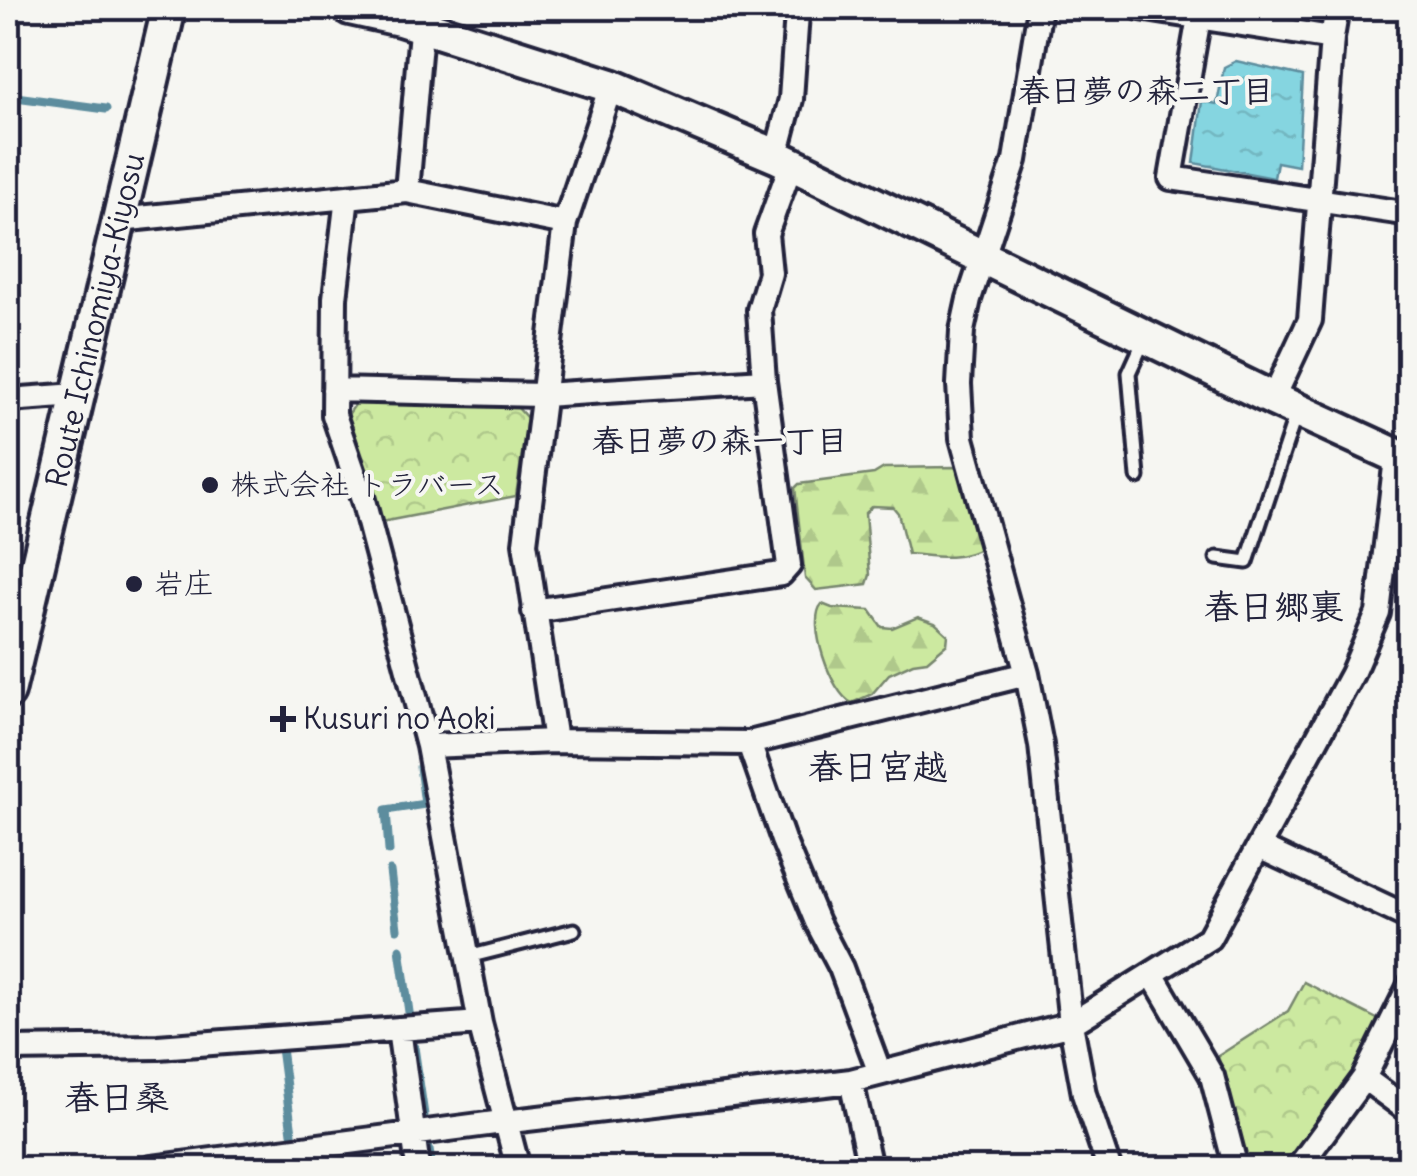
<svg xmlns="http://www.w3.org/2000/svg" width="1417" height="1176" font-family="Delius,'Klee One',sans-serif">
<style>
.forest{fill:url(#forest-firs);stroke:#77866e;stroke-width:2.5}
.park{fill:url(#park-crowns);stroke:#77866e;stroke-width:2.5}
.water{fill:url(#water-ripples);stroke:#5d8d9e;stroke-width:2.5}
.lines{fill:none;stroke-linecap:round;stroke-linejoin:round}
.stream{stroke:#5d8d9e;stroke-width:9}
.lane-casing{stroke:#22223b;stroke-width:19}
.street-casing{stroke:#22223b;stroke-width:30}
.secondary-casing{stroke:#22223b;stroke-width:40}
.lane{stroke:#f6f6f2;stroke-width:11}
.street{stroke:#f6f6f2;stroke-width:22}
.secondary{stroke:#f6f6f2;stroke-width:32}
.poi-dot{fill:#22223b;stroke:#f6f6f2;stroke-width:4}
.labels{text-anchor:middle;stroke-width:8;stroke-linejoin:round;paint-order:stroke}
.street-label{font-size:30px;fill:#22223b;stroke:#f6f6f2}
.poi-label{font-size:30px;fill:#22223b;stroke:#f6f6f2;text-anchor:start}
.neighbourhood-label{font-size:32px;font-weight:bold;fill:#22223b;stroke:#f6f6f2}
.quarter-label{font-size:35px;font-weight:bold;fill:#22223b;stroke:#f6f6f2}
</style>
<defs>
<pattern id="forest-firs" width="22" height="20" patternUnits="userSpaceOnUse" patternTransform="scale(2.5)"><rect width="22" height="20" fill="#cce9a0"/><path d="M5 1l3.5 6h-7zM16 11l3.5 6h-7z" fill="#afc88b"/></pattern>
<pattern id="park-crowns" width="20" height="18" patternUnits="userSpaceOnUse" patternTransform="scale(2.5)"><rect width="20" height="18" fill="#cce9a0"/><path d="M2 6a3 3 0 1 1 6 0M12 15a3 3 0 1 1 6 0" fill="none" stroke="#afc88b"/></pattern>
<pattern id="water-ripples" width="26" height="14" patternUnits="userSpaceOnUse" patternTransform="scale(2.5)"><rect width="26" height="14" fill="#85d5e0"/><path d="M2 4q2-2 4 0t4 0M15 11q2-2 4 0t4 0" fill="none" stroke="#73b7c1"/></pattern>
</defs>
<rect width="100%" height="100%" fill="#f6f6f2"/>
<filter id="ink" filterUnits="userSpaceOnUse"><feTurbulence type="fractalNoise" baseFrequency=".01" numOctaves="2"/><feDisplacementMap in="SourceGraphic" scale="20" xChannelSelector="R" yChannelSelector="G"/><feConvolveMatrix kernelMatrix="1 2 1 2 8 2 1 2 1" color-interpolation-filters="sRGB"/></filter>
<g filter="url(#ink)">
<!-- forest -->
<path class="forest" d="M954 467 962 472 983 547C959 562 935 556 908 554L898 513 893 507 872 506 865 513 870 575 867 584 816 590 805 578 795 488 799 484 874 474 884 468Z
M822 604 832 608 870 610 882 627 892 628 918 617 935 623 948 635 947 644 927 661 913 663 889 674 872 694 852 703C831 694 806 621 822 604Z"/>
<!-- park -->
<path class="park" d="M357 402 517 407 527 418 516 496 381 522 351 440 347 416Z
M1304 982 1379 1020 1354 1071 1282 1168H1249L1218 1056 1288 1011Z"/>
<!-- water -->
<path class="water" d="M1236 61 1303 76 1298 166 1277 162 1274 178 1194 163 1202 101 1217 104 1224 67Z"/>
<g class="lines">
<!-- stream -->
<path class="stream" d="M8 96 106 109
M389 851 386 810 425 804 420 767
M390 871 397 929
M400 949 410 1019
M414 1047 424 1115
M281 1048 292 1133
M429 1150 432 1168
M297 1164V1168"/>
<!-- lane casing -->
<g class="lane-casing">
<path id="lane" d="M1138 477 1129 373 1144 340
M1217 558 1247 562 1296 414
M468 957 574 930"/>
</g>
<!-- street casing -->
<g class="street-casing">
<path id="street" d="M1040 8 1015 160 969 299 962 331 959 384 962 438 1027 674 1041 745 1071 1024 1084 1094 1109 1168
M1140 8 1332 38
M1199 17 1171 178 1410 214
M776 156 791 99 797 13 792 8
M407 191 423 8
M347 197 335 298 334 415 363 500 428 746 480 1023 518 1168
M119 220 407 191 565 223 611 86
M334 390 543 395 764 381 759 310 770 273 766 234 792 162
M1273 399 1310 320 1332 38 1337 8
M8 400 77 395
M534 611 781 574 789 565 764 381
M555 741 525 543 565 223
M749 743 783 840 817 922 841 968 880 1073
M428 746 555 741 749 743 1027 674
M1259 847 1410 918
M1152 974 1212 1076 1236 1168
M399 1029 418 1168
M8 1049 158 1047 480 1023
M1364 1078 1410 1112
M851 1081 870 1168
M151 1168 495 1123 851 1081 1071 1024 1209 938 1352 674 1378 613 1396 458
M1298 1168 1364 1078 1410 985"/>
</g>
<!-- secondary casing -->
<g class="secondary-casing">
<g id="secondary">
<path d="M350 8 400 19 611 86 776 156 1273 399 1410 462"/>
<path id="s1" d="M8 692 169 8"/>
</g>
</g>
<!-- lane -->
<use href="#lane" class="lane"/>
<!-- street -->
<use href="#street" class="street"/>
<!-- secondary -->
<use href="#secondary" class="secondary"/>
</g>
</g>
<!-- markers -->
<g class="poi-dot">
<circle cx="210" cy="485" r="10"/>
<circle cx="134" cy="584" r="10"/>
<path d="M278 704h10v10h10v10h-10v10h-10v-10h-10v-10h10z"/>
</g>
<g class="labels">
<!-- street labels -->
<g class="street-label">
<text dy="10" stroke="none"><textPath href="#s1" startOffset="382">Route Ichinomiya-Kiyosu</textPath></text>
</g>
<!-- poi labels -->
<g class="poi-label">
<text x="230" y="495">株式会社 トラバース</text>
<text x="154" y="594">岩庄</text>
<text x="303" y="729">Kusuri no Aoki</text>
</g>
<!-- neighbourhood labels -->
<g class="neighbourhood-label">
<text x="1146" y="102">春日夢の森二丁目</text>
<text x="720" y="452">春日夢の森一丁目</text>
</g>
<!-- quarter labels -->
<g class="quarter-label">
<text x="1274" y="619">春日郷裏</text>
<text x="878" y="779">春日宮越</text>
<text x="117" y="1110">春日桑</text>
</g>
</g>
<!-- margin -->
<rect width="1417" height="1176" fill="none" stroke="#f6f6f2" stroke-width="40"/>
<rect x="20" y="20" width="1377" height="1136" fill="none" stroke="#22223b" stroke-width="4" filter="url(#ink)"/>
</svg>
